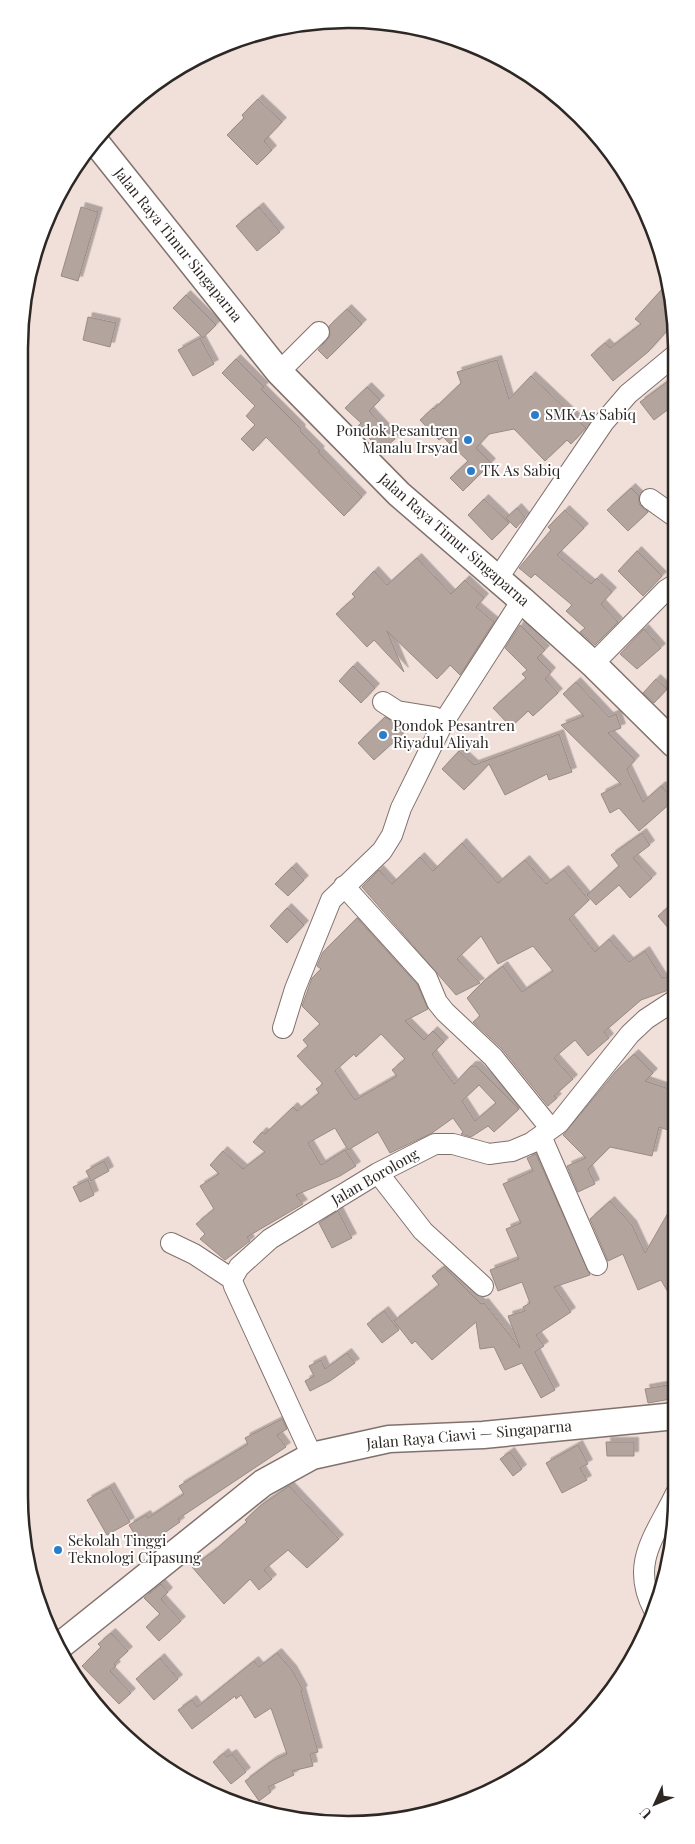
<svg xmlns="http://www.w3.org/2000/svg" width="695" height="1844" font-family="'Playfair Display',serif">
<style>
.building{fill:#b4a49e;stroke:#9a8b85;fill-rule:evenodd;filter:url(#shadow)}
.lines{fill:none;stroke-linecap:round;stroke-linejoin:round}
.minor-casing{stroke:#80716c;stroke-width:22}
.major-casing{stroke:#80716c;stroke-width:29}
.minor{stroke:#fff;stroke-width:20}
.major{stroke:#fff;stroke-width:26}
.poi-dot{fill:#2a7dcb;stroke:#fff;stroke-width:2}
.labels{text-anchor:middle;stroke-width:4;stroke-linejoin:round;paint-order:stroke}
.street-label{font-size:15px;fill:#2e2825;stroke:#fff}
.poi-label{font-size:15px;fill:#2e2825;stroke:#fff;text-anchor:start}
.rim{fill:none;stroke:#2e2825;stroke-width:2.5}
</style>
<defs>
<filter id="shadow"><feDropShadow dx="4.5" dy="-4.5" stdDeviation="0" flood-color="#0004"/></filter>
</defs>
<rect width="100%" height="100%" fill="#f1e0da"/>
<!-- building -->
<path class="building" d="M258 99 282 122 264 141 272 150 257 165 227 135 244 118 242 115Z
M81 207 98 212 78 281 61 276Z
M259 207 280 232 257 251 236 226Z
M663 288 670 294 673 304V324L648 352 613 381 591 355 605 343 610 348 641 324 635 319Z
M186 295 216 325 203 338 173 308Z
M347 309 362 324 327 359 318 350 330 336 329 326Z
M88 317 116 323 110 347 83 340Z
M200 338 214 364 193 376 178 350Z
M236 359 264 387 261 389 301 429 300 431 320 451 318 452 362 497 344 516 266 437 253 451 241 439 255 425 246 416 255 406 222 373Z
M497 360 509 399 531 376 586 428 571 444 567 440 545 461 514 429 489 434 476 448 491 463 463 491 450 478 468 461 443 437 439 440 420 420 433 408 434 409 461 383 457 372Z
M674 377V405L654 420 640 402Z
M367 387 380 400 369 411 395 439 381 451 358 426 361 423 345 408Z
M631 488 639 496V504L648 512 628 531 607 510Z
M484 499 509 523 492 540 468 515Z
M517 508 525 517 516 528 506 518Z
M565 510 584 528 557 555 591 584 597 578 612 592 601 604 618 622 595 645 580 632 585 628 566 611 572 605 535 574 531 578 519 568 551 530 548 527Z
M637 551 662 576 643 596 618 571Z
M417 558 451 594 465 580 484 598 476 607 494 622 460 675 450 665 437 679 387 631 404 672 374 640 367 647 336 614 355 597 352 594 374 571 387 585Z
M520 625 545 650 537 658 551 672 545 679 558 693 533 716 528 711 511 727 493 708 526 678 522 674 527 670 505 648Z
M644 629 661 648 637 669 620 654Z
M353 666 375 688 361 703 339 681Z
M656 679 667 689 654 703 643 693Z
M576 682 609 717 616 714 621 728 608 733 635 760 627 769 643 802 661 786 674 800 639 831 619 808 610 813 601 794 621 784 561 725 584 716 563 694Z
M385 717 395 723 406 724 409 728 374 760 358 743Z
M559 734 572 772 549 780 547 774 505 795 489 764 464 790 442 769 459 751 474 765Z
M642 833 650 845 633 858 652 878 630 898 619 885 596 905 587 895 619 866 611 855Z
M462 843 498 883 525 860 546 884 564 870 589 900 569 919 595 952 609 939 629 962 645 951 662 978 670 976 674 988 641 1000 604 1032 609 1038 588 1056 575 1040 554 1058 573 1079 554 1096 557 1098 548 1106 502 1049 473 1022 480 1016 467 998 484 981 503 966 522 992 553 971 533 946 498 964 481 936 457 959 480 983 456 995 362 887 379 870 392 884 420 857 433 871Z
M292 867 304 880 288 896 275 884Z
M675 901V936L658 916Z
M287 908 304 925 287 943 270 926Z
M357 918 417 984 428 1009 405 1021 424 1040 433 1031 444 1042 432 1054 454 1084 471 1066H476L519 1109 494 1132 488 1126 471 1137 461 1134 463 1132 453 1118 432 1133 390 1153 378 1132 348 1150 335 1128 308 1143 321 1165 345 1150 356 1166 340 1176 296 1195 303 1204 247 1237 250 1241 225 1260 200 1239 205 1234 196 1224 214 1209 200 1186 219 1174 210 1165 223 1151 243 1169 265 1152 253 1142 262 1132 265 1134 293 1107 297 1111 319 1093 316 1089 323 1084 297 1056 308 1046 303 1040 320 1024 302 1006 312 978 321 969 317 966 323 952ZM381 1034 405 1059 392 1070 397 1076 355 1100 335 1071 354 1054 356 1057ZM479 1085 496 1103 475 1121 462 1101Z
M634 1054 653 1073 645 1081 675 1091V1117L671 1131 659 1127 652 1156 610 1147 588 1169 595 1184 578 1192 567 1166 586 1158 563 1135 616 1071Z
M536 1154 590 1275 554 1287 571 1312 536 1335 544 1346 535 1352 555 1390 541 1398 522 1363 505 1370 494 1347 480 1349 476 1322 432 1360 415 1341 412 1344 394 1321 439 1285 432 1276 444 1267 481 1304 484 1303 520 1348 508 1316 525 1311 523 1307 530 1303 522 1282 498 1291 490 1270 519 1259 506 1229 521 1223 503 1184 533 1171 527 1158Z
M104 1161 109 1171 91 1181 86 1171Z
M88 1180 94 1195 80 1202 73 1187Z
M676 1199V1306L661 1280 638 1290 623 1254 608 1261 590 1219 610 1201 632 1225 645 1253Z
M338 1211 352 1238 332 1248 319 1223Z
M384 1311 399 1330 382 1343 367 1324Z
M347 1353 355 1363 330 1381 310 1391 305 1381 314 1376 309 1366 321 1360 325 1369Z
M668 1385 671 1399 648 1403 645 1389Z
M282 1419 287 1429 277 1435 286 1447 178 1519 180 1522 143 1548 129 1525 146 1515 148 1518 184 1494 179 1486 248 1444 245 1438Z
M606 1442H634V1456H607Z
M578 1445 588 1464 580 1468 587 1480 562 1493 546 1463Z
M510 1452 522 1469 513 1476 500 1459Z
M289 1486 339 1539 307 1568 288 1550 264 1570 272 1579 259 1590 250 1579 224 1604 192 1567 214 1551 247 1522 245 1520 260 1506Z
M110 1487 130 1522 107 1535 87 1500Z
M161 1584 168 1592 161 1599 181 1621 159 1641 146 1627 160 1614 144 1598Z
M111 1633 128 1651 114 1664 116 1666 110 1671 131 1693 119 1704 82 1666 101 1647 98 1644Z
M277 1653 292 1670 303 1690 301 1691 318 1752 310 1754 313 1766 292 1771 294 1775 268 1787 271 1792 259 1801 245 1781 272 1761 287 1754 271 1708 255 1718 241 1695 236 1699 235 1696 192 1729 178 1710 192 1700 197 1707 254 1661 259 1667Z
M160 1658 178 1679 154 1700 136 1679Z
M224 1753 227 1757 232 1754 246 1772 231 1784 213 1762Z"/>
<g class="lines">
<!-- minor casing -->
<g class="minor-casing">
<path id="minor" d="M279 372 319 332
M650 499 674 516
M498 578 604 422 628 394 674 356
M593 664 666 590 674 585
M383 702 397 711 434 717 443 723
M344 886 427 978 437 1002 445 1012 493 1057 551 1129
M283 1028 295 989 331 900 382 851 392 835 401 808 443 723 522 600
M541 1136 597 1265
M378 1173 423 1231 483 1286
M171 1243 194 1254 232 1279
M312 1456 234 1286 232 1279 239 1267 270 1239 378 1173 435 1144H453L489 1154 512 1151 531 1143 559 1123 630 1034 646 1019 675 1000
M654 1610C629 1563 656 1535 676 1493"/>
</g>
<!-- major casing -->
<g class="major-casing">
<path id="major" d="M94 140 279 372 399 494 522 600 593 664 674 744
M57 1648 263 1483 312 1456 389 1439 483 1435 676 1416"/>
</g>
<!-- minor -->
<use href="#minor" class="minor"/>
<!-- major -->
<use href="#major" class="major"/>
</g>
<!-- markers -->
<g class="poi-dot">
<circle cx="535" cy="415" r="5"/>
<circle cx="468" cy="440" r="5"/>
<circle cx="471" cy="471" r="5"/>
<circle cx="383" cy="735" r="5"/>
<circle cx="58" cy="1550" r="5"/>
</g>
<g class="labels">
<!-- street labels -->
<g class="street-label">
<text transform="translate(178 245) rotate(51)" y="5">Jalan Raya Timur Singaparna</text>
<text transform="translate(454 540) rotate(41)" y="5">Jalan Raya Timur Singaparna</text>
<text transform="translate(375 1177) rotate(-30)" y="5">Jalan Borolong</text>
<text transform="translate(469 1435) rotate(-5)" y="5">Jalan Raya Ciawi — Singaparna</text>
</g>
<!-- poi labels -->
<g class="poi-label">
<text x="545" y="420">SMK As Sabiq</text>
<text x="458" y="436" text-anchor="end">Pondok Pesantren<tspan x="458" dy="17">Manalu Irsyad</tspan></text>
<text x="481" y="476">TK As Sabiq</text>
<text x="393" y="731">Pondok Pesantren<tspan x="393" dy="17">Riyadul Aliyah</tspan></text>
<text x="68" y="1546">Sekolah Tinggi<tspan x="68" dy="17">Teknologi Cipasung</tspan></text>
</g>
</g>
<!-- crop -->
<path d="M0 0H695V1844H0ZM348 28H348A320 320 0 0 1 668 348V1496A320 320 0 0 1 348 1816H348A320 320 0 0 1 28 1496V348A320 320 0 0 1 348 28Z" fill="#fff" fill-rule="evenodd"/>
<path class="rim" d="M348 28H348A320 320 0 0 1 668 348V1496A320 320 0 0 1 348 1816H348A320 320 0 0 1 28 1496V348A320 320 0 0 1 348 28Z"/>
<!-- north arrow -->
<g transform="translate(655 1804) rotate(226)" stroke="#ffffff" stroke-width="4" paint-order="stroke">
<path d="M0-4L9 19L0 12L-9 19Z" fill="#2e2825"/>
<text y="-8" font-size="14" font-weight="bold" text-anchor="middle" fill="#2e2825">U</text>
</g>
</svg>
